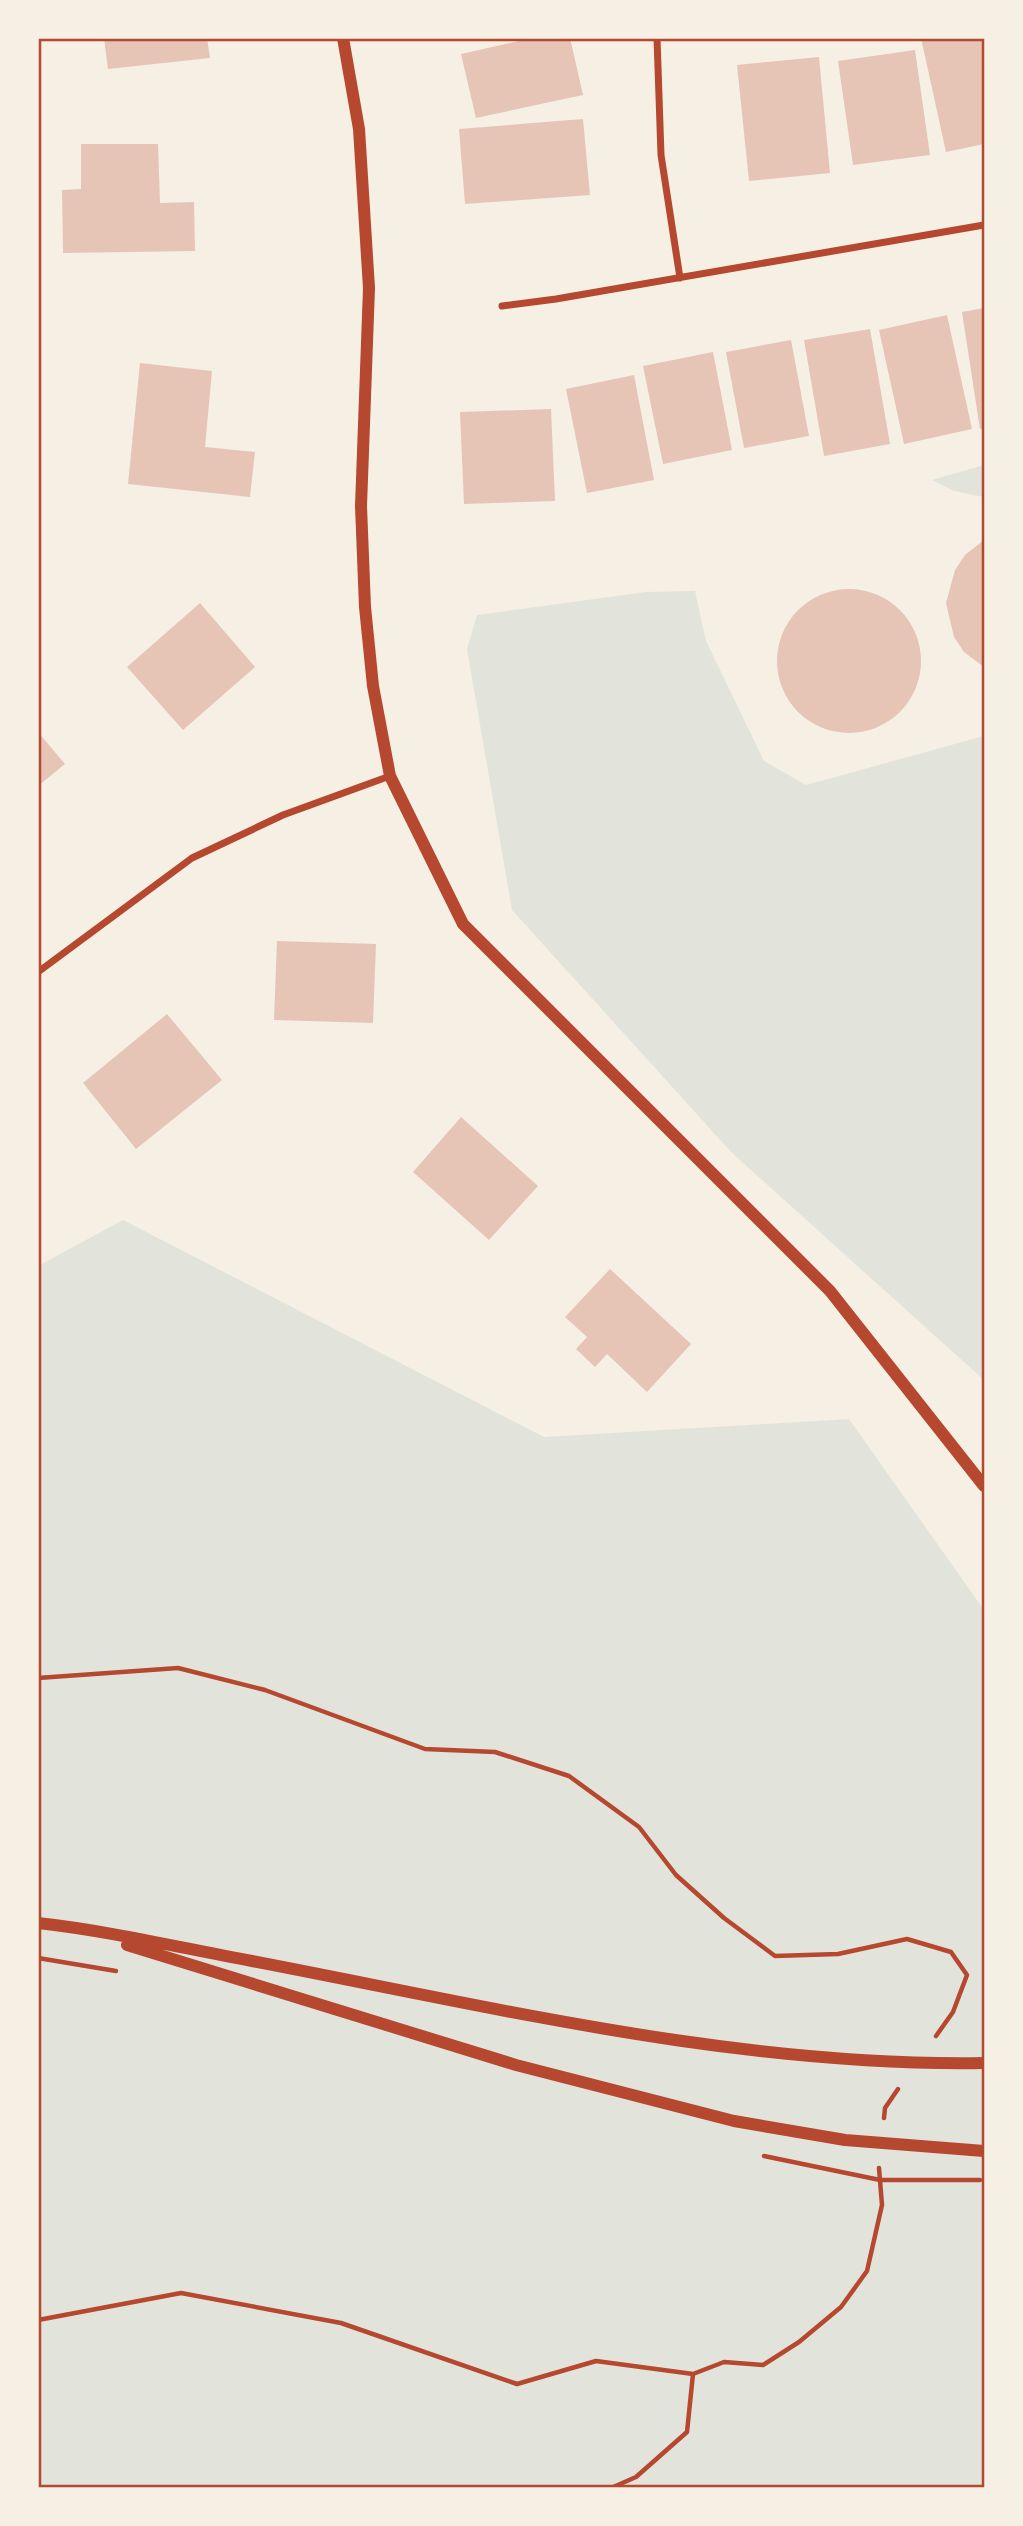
<svg xmlns="http://www.w3.org/2000/svg" width="1023" height="2526" font-family="'Space Grotesk',sans-serif">
<style>
.green{fill:#e2e4dc}
.building{fill:#e6c5b7}
.lines{fill:none;stroke-linecap:round;stroke-linejoin:round}
.path{stroke:#b5482f;stroke-width:4.5}
.minor{stroke:#b5482f;stroke-width:7}
.tertiary{stroke:#b5482f;stroke-width:12}
.neatline{fill:none;stroke:#b5482f;stroke-width:2.5}
</style>
<rect width="100%" height="100%" fill="#f6efe4"/>
<!-- green -->
<path class="green" d="M984 465V497L954 491 932 480Z
M695 591 706 641 764 761 806 785 984 736V1380L732 1153 512 910 467 649 477 615 646 592Z
M123 1220 544 1437 849 1419 984 1610V2487H39L38 1266Z"/>
<!-- building -->
<path class="building" d="M104 38H207L210 58 108 69Z
M532 38H570L583 95 476 118 461 54Z
M921 38H984V144L946 152Z
M915 50 930 155 853 165 838 61Z
M819 57 830 173 749 181 737 65Z
M583 119 590 195 465 204 459 129Z
M81 144H158L160 203 194 202 195 251 63 253 62 190 81 189Z
M984 308V428L980 429 962 312Z
M947 315 972 429 904 444 879 330Z
M870 329 890 444 824 456 804 340Z
M791 340 809 436 744 448 726 352Z
M713 352 732 450 663 464 643 366Z
M140 363 212 371 205 447 255 452 250 497 128 484Z
M634 375 654 480 587 493 566 389Z
M551 409 555 501 464 504 460 412Z
M984 540V667L964 652 954 637 946 603 955 570 965 555Z
M777 661a72 72 0 1 1 144 0a72 72 0 1 1-144 0Z
M200 603 255 667 183 730 127 667Z
M38 732 65 764 38 786Z
M277 941 376 944 373 1023 274 1020Z
M167 1014 222 1080 136 1149 83 1083Z
M461 1117 538 1186 489 1240 413 1172Z
M610 1269 691 1344 647 1392 607 1354 595 1367 576 1349 587 1337 565 1317Z"/>
<g class="lines">
<!-- path -->
<path class="path" d="M38 1678 178 1668 265 1690 425 1749 495 1752 569 1776 639 1827 676 1875 724 1918 775 1956 838 1954 907 1939 951 1952 967 1975 953 2012 936 2036
M38 1958 116 1971
M884 2118 885 2108 898 2089
M764 2156 880 2180H980
M38 2320 181 2293 341 2323 517 2384 596 2361 693 2374 724 2362 763 2365 799 2342 841 2307 867 2271 882 2205 879 2168
M611 2488 636 2477 687 2432 693 2374"/>
<!-- minor -->
<path class="minor" d="M657 38 661 155 680 278
M502 306 556 299 984 225
M38 972 192 858 283 815 390 776"/>
<!-- tertiary -->
<path class="tertiary" d="M343 38 359 129 369 288 361 506 365 607 373 686 390 776 463 924 830 1291 984 1486
M38 1923C110 1931 181 1948 252 1961 493 2007 738 2067 984 2063
M127 1945 516 2065 734 2121 845 2140 984 2151"/>
</g>
<!-- border -->
<rect width="1023" height="2526" fill="none" stroke="#f6efe4" stroke-width="80"/>
<rect x="40" y="40" width="943" height="2446" class="neatline"/>
</svg>
